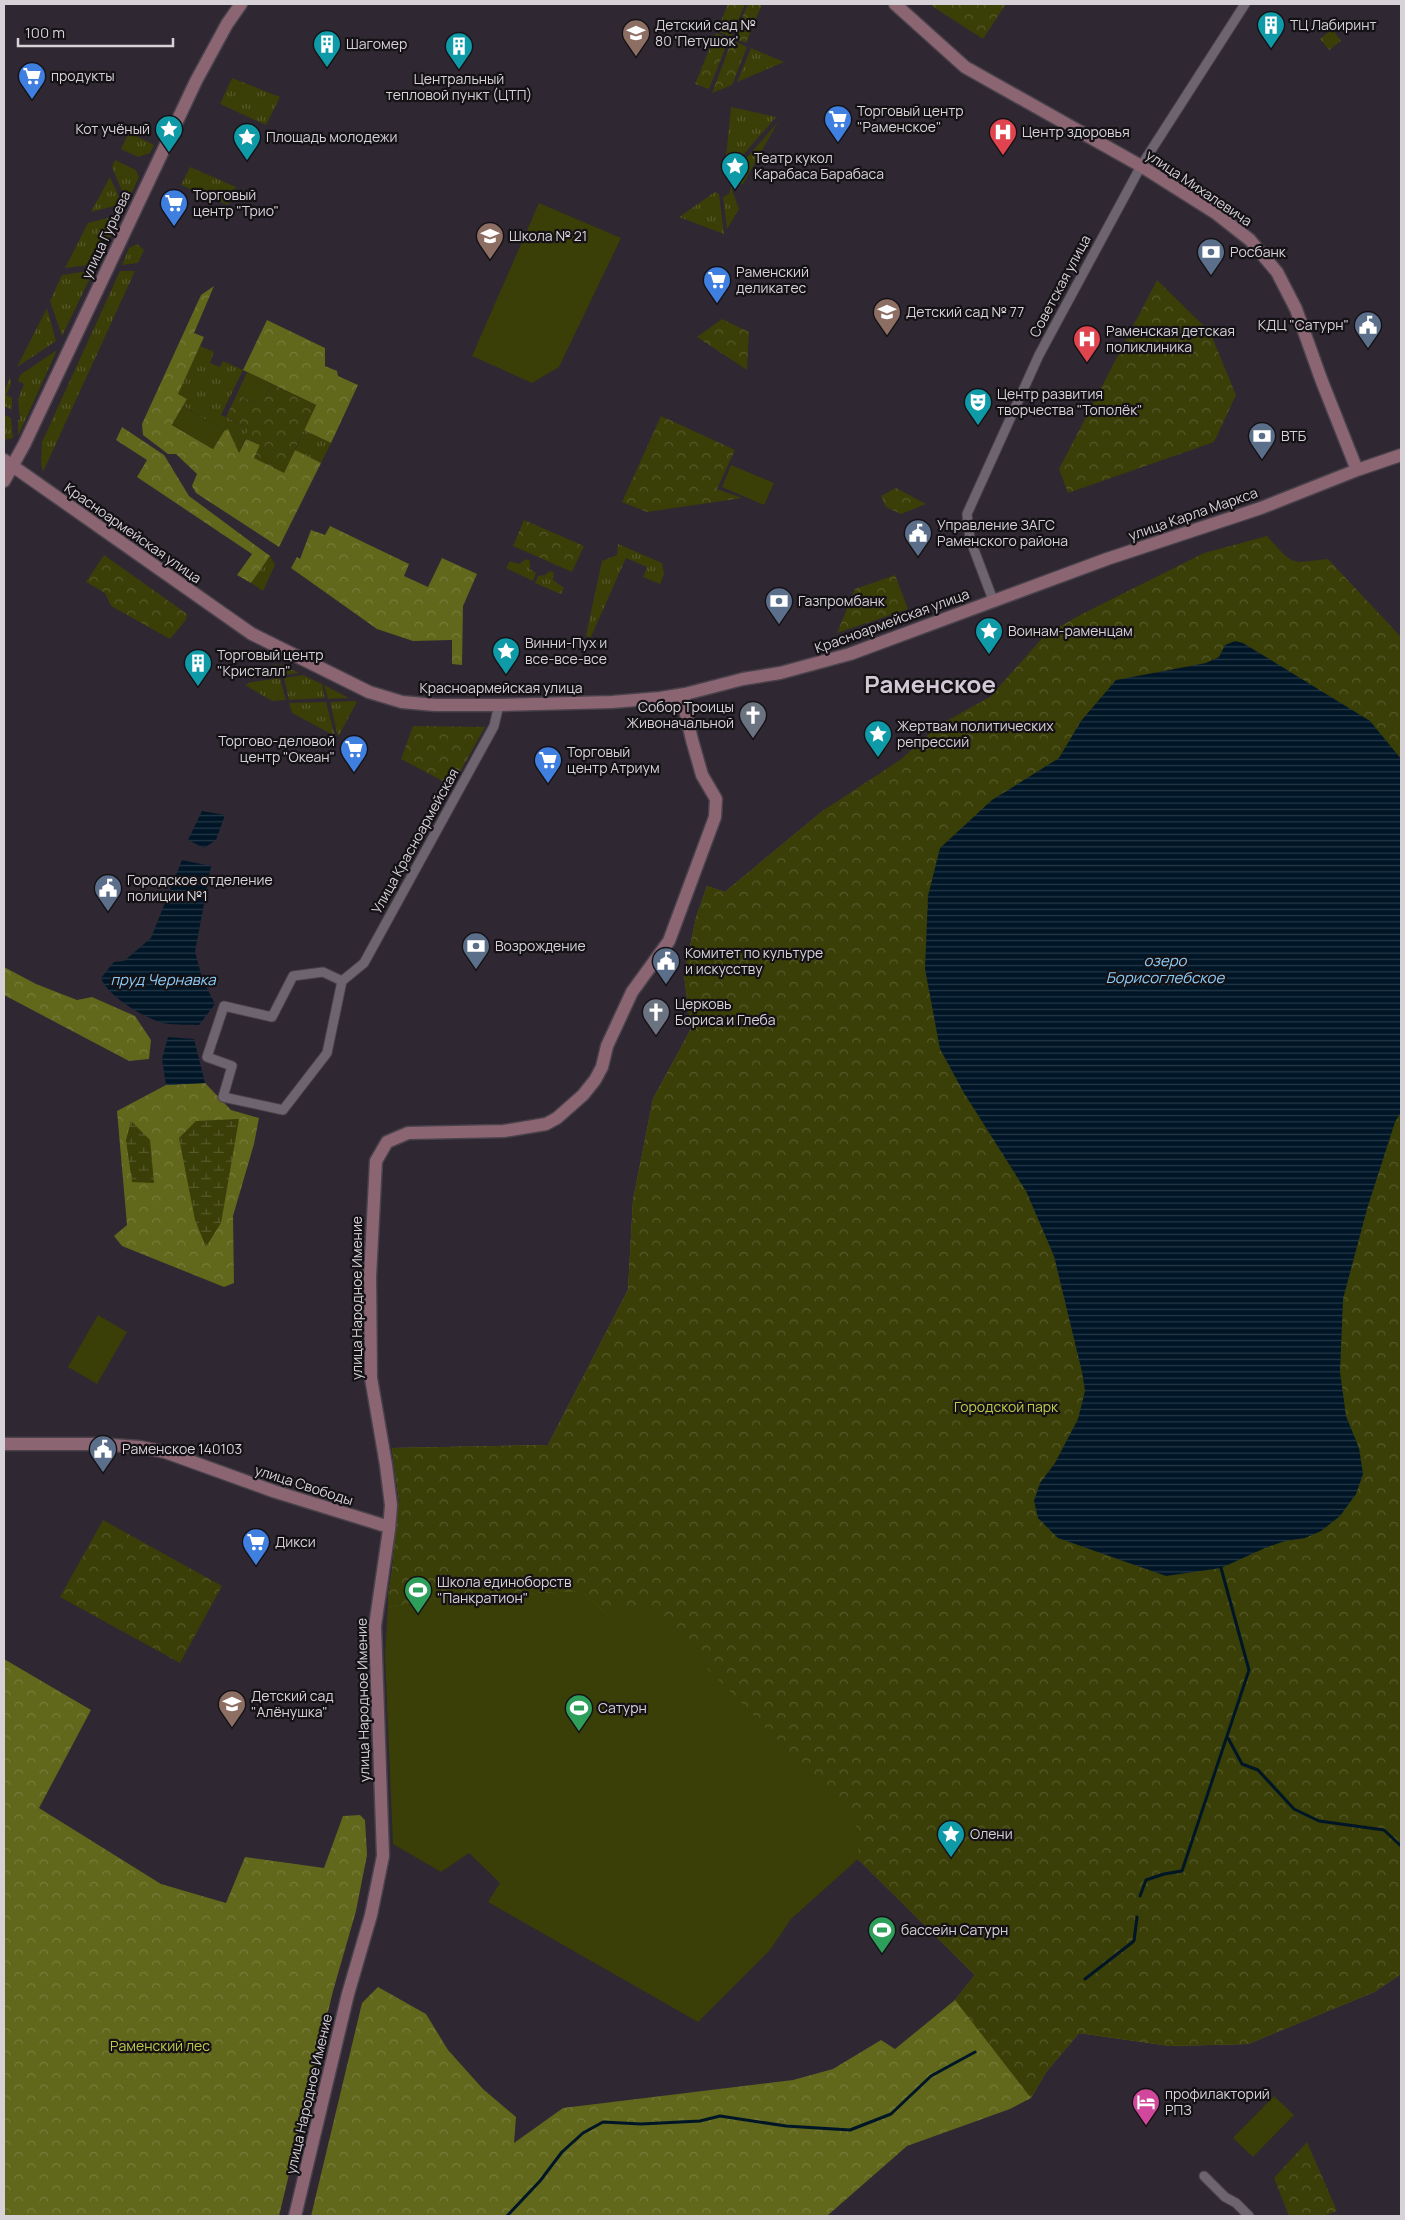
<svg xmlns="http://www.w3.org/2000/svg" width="1405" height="2220" font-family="Manrope,sans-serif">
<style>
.grass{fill:url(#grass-tufts)}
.forest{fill:url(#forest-crowns)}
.wetland{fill:url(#wetland-marsh)}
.park{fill:url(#park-crowns)}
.pitch{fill:#3a3e07}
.water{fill:url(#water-rules)}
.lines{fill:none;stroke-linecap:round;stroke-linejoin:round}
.stream{stroke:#001627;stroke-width:3}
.street-casing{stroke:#49424b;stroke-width:11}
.secondary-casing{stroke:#49424b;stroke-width:15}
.street{stroke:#6d6470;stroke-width:9}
.secondary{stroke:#8c6572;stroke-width:12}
.labels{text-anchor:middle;stroke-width:4.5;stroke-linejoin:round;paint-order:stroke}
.poi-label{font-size:14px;fill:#d6d2d8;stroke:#151216;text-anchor:start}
.street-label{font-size:14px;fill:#d6d2d8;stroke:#151216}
.park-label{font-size:14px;fill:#bfca49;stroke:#151216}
.water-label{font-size:15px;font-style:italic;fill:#8ccdf9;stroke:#151216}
.town-label{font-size:24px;font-weight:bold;fill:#d2c8d6;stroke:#151216}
</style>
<defs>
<pattern id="grass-tufts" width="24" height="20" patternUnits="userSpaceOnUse" patternTransform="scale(1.25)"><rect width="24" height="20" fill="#3a3e07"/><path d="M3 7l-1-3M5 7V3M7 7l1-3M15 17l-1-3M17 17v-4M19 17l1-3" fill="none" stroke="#56592a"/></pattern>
<pattern id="forest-crowns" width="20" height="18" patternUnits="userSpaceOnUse" patternTransform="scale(1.25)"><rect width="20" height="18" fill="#61671b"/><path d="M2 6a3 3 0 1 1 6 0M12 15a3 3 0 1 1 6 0" fill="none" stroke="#777c3b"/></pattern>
<pattern id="wetland-marsh" width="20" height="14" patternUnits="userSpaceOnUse" patternTransform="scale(1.25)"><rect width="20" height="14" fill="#3a3e07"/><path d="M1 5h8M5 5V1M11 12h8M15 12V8" fill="none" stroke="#56592a"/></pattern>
<pattern id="park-crowns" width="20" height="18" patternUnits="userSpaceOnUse" patternTransform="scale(1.25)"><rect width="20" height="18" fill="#3a3e07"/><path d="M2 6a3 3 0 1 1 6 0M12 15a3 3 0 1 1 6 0" fill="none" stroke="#56592a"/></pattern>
<pattern id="water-rules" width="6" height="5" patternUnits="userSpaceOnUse" patternTransform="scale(1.25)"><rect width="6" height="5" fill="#001627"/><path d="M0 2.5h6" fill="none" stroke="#243746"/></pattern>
</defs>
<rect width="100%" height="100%" fill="#2f2732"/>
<!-- grass -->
<path class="grass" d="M751 48 784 62 737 82Z
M232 78 280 97 266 125 220 104Z
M731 107 776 117 724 177Z
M778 122 743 184 732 186V190L739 209 727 229 723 197 729 194 732 184 729 178Z
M129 132 154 145 150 153 138 157 121 149Z
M115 160 136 170 139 177 127 203 112 167Z
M190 167 236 187 228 205 181 185Z
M110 177 122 204 91 212Z
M715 192 719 194 724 234 679 217Z
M120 215 97 264 65 268 88 223Z
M137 244 144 250 138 263 122 265 129 248Z
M94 270 62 336 50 301 62 275Z
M120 271H135L43 472 41 463 42 442Z
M47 308 56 341 17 367Z
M200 346 214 352 210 363 220 367 223 361 243 370 221 415 249 428 239 454 228 429 224 431 183 406 187 399 177 394Z
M57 350 18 436V420H20L18 399 24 384 18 381 20 375Z
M10 377 11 384 6 395 12 398V410L4 406V392Z
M4 415 11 418 13 438 4 440Z
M304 430 331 443 321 463 295 451Z
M618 544 662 563 664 574 660 584 643 577 647 567 626 558 590 639 586 635 602 561 617 555Z
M270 556 275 565 263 591 251 583Z
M526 559 530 561V569L536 573 533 581 506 568 510 561 519 564Z
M550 571 554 573 553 580 564 588 561 594 535 583 538 576 545 575Z
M276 664 279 675 253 678Z
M280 664 299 673 283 675Z
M303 675 322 684 325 698 289 700 284 678Z
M280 678 286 700 272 701 245 685 252 682Z
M324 685 349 698 328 699Z
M355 701 357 702 338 737 330 702Z
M326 702 335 736 292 713 289 703Z"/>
<!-- forest -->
<path class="forest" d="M214 286 194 333 204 337 178 394 187 399 172 425 213 449 224 431 228 429 239 453 246 439 260 445 255 458 284 472 295 450 321 463 279 547 196 493 192 486 197 474 176 454H168L143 435 142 424 201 295Z
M267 320 325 348V366L337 371 338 376 358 385 331 443 304 430 316 405 243 370Z
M122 427 164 455 189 496 270 556 251 583 237 575 252 554 137 477 147 460 116 440Z
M330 526 409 564 404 576 428 587 442 558 477 574 463 606 462 665 452 664V640L413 641 377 629 291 568 297 557 300 559 311 530 325 535Z
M824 810 846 823 1401 1974 1374 1992 1248 2044 1170 2046 1079 2033 1046 2072 1031 2098 1010 2109 907 2146 827 2216H311L362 2003 378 1987 426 2014 448 2050 483 2089 516 2117 514 2143 563 2108 793 2080 833 2069 881 2040 895 2049 955 2000 975 1975 858 1859 859 1838 388 1607V1595L392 1572 399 1500 392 1448 548 1445 628 1290 633 1200 653 1099 691 1029 684 975 696 918 707 886 725 892Z
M4 967 36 984 77 1000 92 997 135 1016 151 1040 149 1059 129 1061 4 995Z
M205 1083 231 1110 259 1118 254 1144 233 1216 234 1283 224 1287 122 1246 114 1236 127 1225 117 1111 166 1085Z
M4 1659 91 1710 39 1808 161 1884 226 1903 245 1857 324 1868 343 1816 360 1815 365 1820 367 1855 356 1911 333 1991 279 2216H4Z"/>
<!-- wetland -->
<path class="wetland" d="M239 1119 221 1223 206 1247 195 1220 179 1138 196 1121Z
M131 1121 150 1140 154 1183 132 1182 126 1140Z"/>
<!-- park -->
<path class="park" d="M728 4H745L731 37 717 31Z
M748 4H762L746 43 733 38Z
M933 4H1006L983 39 932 6Z
M1332 29 1341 41 1329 50 1320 39Z
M716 33 729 39 709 89 695 84Z
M732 40 747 47 732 85 712 93Z
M1157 280 1210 332 1236 395 1214 442 1068 493 1059 469Z
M722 319 749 332 747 370 697 337Z
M272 384 316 405 284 473 254 458 260 445 244 438 249 428 226 417 237 394 261 406Z
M661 416 735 450 717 489 742 498 647 512 622 502Z
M896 488 926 504 901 514 886 507 881 496Z
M524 520 584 546 572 572 513 546Z
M1267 536C1295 567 1288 563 1328 559L1401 637V1974L1374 1992 1248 2044 1170 2046 1079 2033 1046 2072 1031 2098 955 2000 975 1975 858 1859 859 1838 627 1613 605 1612 580 1591 443 1597 388 1607V1595L392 1572 399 1500 392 1448 548 1445 628 1290 633 1200 653 1099 691 1029 684 975 696 918 707 886 725 892 824 810 900 760 939 725 990 697 1044 636 1080 615 1204 553Z
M104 555 187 614 186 620 170 639 111 606 105 593 86 582Z
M895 575 908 609 837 633 855 589Z
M413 726 485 727 452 786 401 759Z
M103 1520 222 1586 180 1663 60 1597Z
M1307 2142 1337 2211 1324 2216H1289L1274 2178Z"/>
<!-- pitch -->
<path class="pitch" d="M539 203 621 238 559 367 532 383 472 356Z
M247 372 272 384 261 406 237 394Z
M183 406 224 431 213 449 172 425Z
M731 465 774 483 764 505 722 487Z
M98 1315 127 1332 97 1384 68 1367Z
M580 1591 605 1612H651L854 1817 859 1838 858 1859 791 1919 770 1950 698 2022 488 1902 500 1883 469 1853 441 1872 393 1844 385 1656 388 1607 443 1597Z
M1274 2096 1294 2115 1253 2157 1233 2138Z"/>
<!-- water -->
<path class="water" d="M1235 641 1243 643 1370 721 1401 759V1112L1395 1122 1367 1209 1343 1299 1340 1372 1346 1416 1359 1448 1363 1474 1356 1494 1340 1516 1321 1531 1305 1538 1285 1541 1265 1548 1221 1568 1166 1576 1058 1538 1038 1518 1034 1501 1040 1483 1055 1463 1078 1419 1085 1391 1082 1372 1054 1256 1026 1191 964 1093 940 1049 925 969 928 896 940 848 992 800 1059 758 1081 721 1116 680 1206 663 1219 657 1225 645Z
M202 811 225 815 216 840 204 848 188 840Z
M182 860 211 866 195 952 203 981 215 1004 199 1025C187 1024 171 1026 160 1022 141 1016 108 996 101 978L114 962 124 961 151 938Z
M168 1037 194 1039 205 1083 166 1085 162 1059Z"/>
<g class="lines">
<!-- stream -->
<path class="stream" d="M1228 1738 1242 1764 1258 1770 1294 1809 1319 1821 1384 1830 1401 1846
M1140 1896 1146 1880 1164 1874 1182 1871 1249 1670 1221 1568
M1085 1979 1134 1941 1137 1917
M507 2216 540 2181 562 2152 583 2133 603 2122 641 2124 700 2121 720 2116 786 2126 850 2130 891 2114 931 2076 975 2052"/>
<!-- street casing -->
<g class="street-casing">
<path id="street" d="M993 600 970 539 967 514 1039 355 1141 166 1245 4
M342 981 327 1053 283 1110 223 1097 232 1066 207 1057 224 1006 272 1017 293 976 323 972 342 981 364 963 494 726 499 705
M1204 2176 1225 2197 1236 2203 1249 2216"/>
</g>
<!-- secondary casing -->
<g class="secondary-casing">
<path id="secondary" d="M895 4 965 67 1141 166 1217 214 1250 240 1277 272 1296 309 1321 379 1357 470
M4 460 252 634 369 692 402 702 435 705H499L612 702 660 698 685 694 743 679 780 673 850 654 1107 559 1261 508 1357 470 1401 455
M4 481 25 443 196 81 227 24 241 4
M4 1444H97L140 1447 165 1452 273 1491 389 1527
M295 2216 348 1994 371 1915 383 1856 375 1626 389 1530 391 1505 386 1465 371 1378 370 1277 376 1161 387 1142 408 1133 504 1131 546 1124 557 1118 583 1095 595 1080 602 1067 607 1046 632 992 669 941 715 817 716 799 702 775 692 740 684 706 685 694"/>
</g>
<!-- street -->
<use href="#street" class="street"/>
<!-- secondary -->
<use href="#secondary" class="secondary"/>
</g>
<!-- icons -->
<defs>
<g id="building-pin" transform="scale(1.4375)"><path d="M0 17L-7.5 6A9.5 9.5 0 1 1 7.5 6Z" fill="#0f9aa8" stroke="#151216"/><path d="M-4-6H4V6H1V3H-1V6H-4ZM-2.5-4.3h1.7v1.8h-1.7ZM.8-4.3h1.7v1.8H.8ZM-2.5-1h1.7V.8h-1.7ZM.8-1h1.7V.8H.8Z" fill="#fff"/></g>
<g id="school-pin" transform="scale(1.4375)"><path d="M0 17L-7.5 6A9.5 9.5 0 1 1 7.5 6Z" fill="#8d6e63" stroke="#151216"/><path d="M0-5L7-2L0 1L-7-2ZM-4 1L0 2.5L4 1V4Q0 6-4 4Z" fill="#fff"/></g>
<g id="supermarket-pin" transform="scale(1.4375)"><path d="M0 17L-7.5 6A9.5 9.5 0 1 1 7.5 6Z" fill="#3f7fe0" stroke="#151216"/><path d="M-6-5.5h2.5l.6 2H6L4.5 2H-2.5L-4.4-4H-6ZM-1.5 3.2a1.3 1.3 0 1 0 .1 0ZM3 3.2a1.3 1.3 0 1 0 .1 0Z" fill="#fff"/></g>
<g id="sight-pin" transform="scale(1.4375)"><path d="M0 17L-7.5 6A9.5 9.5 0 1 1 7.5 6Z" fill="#0f9aa8" stroke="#151216"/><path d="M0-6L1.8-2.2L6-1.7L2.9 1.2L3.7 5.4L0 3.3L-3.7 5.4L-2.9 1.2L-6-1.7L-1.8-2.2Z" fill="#fff"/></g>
<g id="hospital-pin" transform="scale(1.4375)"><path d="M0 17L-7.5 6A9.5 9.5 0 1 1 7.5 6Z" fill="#e0444e" stroke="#151216"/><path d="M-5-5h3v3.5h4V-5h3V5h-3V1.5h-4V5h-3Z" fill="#fff"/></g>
<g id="bank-pin" transform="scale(1.4375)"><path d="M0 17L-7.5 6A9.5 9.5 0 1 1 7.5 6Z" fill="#5c6f8a" stroke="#151216"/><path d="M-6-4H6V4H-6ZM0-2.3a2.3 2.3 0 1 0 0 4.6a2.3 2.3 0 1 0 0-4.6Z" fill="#fff"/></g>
<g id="civic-pin" transform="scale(1.4375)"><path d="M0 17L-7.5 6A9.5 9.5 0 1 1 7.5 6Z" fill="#5c6f8a" stroke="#151216"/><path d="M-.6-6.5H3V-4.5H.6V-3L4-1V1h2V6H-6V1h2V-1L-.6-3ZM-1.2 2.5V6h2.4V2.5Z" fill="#fff"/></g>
<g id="theatre-pin" transform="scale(1.4375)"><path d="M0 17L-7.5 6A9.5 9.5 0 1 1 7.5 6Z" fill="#0f9aa8" stroke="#151216"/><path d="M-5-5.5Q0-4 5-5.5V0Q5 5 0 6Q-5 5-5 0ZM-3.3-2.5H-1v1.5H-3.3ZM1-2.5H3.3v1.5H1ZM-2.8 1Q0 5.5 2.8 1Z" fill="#fff"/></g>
<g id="church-pin" transform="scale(1.4375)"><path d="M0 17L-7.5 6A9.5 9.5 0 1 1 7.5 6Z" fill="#6b7280" stroke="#151216"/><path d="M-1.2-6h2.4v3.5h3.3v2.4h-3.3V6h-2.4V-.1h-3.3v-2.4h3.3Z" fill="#fff"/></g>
<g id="stadium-pin" transform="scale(1.4375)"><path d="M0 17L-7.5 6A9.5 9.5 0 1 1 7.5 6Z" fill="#2e9e5b" stroke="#151216"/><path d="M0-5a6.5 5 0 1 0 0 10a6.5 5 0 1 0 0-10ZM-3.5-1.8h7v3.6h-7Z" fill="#fff"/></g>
<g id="hotel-pin" transform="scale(1.4375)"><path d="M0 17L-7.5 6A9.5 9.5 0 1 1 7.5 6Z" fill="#d1479c" stroke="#151216"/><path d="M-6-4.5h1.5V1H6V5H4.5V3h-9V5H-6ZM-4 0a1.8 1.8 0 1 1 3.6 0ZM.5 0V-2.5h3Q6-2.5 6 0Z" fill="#fff"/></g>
</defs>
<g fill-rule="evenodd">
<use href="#building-pin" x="1271" y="25"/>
<use href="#school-pin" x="636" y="33"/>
<use href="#building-pin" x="327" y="44"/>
<use href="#building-pin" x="459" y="46"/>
<use href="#supermarket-pin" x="32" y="76"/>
<use href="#supermarket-pin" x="838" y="119"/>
<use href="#sight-pin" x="169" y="129"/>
<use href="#hospital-pin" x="1003" y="132"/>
<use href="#sight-pin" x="247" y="137"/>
<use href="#sight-pin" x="735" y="166"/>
<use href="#supermarket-pin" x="174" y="203"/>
<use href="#school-pin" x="490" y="236"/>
<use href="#bank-pin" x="1211" y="252"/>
<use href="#supermarket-pin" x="717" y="280"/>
<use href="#school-pin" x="887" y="312"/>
<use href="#civic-pin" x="1368" y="325"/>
<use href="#hospital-pin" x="1087" y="339"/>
<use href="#theatre-pin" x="978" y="402"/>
<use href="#bank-pin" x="1262" y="436"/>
<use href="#civic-pin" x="918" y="533"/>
<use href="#bank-pin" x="779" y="601"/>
<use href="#sight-pin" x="989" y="631"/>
<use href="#sight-pin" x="506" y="651"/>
<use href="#building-pin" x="198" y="663"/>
<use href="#church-pin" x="753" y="715"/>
<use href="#sight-pin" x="878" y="734"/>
<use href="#supermarket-pin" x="354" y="749"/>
<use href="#supermarket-pin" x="548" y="760"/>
<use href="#civic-pin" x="108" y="888"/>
<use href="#bank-pin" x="476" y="946"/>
<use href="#civic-pin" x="666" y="961"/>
<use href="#church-pin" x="656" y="1012"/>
<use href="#civic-pin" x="103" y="1449"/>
<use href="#supermarket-pin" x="256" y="1542"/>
<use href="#stadium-pin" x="418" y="1590"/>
<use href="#school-pin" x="232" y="1704"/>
<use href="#stadium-pin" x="579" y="1708"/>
<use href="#sight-pin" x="951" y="1834"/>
<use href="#stadium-pin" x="882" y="1930"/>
<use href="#hotel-pin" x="1146" y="2102"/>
</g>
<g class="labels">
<!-- poi labels -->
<g class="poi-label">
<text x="655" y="30">Детский сад №<tspan x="655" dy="16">80 'Петушок'</tspan></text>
<text x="1290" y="30">ТЦ Лабиринт</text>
<text x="346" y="49">Шагомер</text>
<text x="51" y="81">продукты</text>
<text x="459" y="84" text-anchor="middle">Центральный<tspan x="459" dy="16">тепловой пункт (ЦТП)</tspan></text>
<text x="857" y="116">Торговый центр<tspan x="857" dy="16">"Раменское"</tspan></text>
<text x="150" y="134" text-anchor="end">Кот учёный</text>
<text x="1022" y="137">Центр здоровья</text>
<text x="266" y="142">Площадь молодежи</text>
<text x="754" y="163">Театр кукол<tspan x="754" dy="16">Карабаса Барабаса</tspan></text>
<text x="193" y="200">Торговый<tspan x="193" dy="16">центр "Трио"</tspan></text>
<text x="509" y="241">Школа № 21</text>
<text x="1230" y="257">Росбанк</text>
<text x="736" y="277">Раменский<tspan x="736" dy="16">деликатес</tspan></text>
<text x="906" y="317">Детский сад № 77</text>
<text x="1349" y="330" text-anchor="end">КДЦ "Сатурн"</text>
<text x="1106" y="336">Раменская детская<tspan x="1106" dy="16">поликлиника</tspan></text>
<text x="997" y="399">Центр развития<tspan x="997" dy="16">творчества "Тополёк"</tspan></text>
<text x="1281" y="441">ВТБ</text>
<text x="937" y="530">Управление ЗАГС<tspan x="937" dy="16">Раменского района</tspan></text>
<text x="798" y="606">Газпромбанк</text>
<text x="1008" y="636">Воинам-раменцам</text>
<text x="525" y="648">Винни-Пух и<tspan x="525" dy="16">все-все-все</tspan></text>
<text x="217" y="660">Торговый центр<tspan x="217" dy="16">"Кристалл"</tspan></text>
<text x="734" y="712" text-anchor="end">Собор Троицы<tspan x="734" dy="16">Живоначальной</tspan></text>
<text x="897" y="731">Жертвам политических<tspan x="897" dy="16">репрессий</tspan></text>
<text x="335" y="746" text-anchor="end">Торгово-деловой<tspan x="335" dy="16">центр "Океан"</tspan></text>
<text x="567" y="757">Торговый<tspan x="567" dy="16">центр Атриум</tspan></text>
<text x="127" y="885">Городское отделение<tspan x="127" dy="16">полиции №1</tspan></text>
<text x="495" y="951">Возрождение</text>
<text x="685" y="958">Комитет по культуре<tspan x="685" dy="16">и искусству</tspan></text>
<text x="675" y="1009">Церковь<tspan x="675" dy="16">Бориса и Глеба</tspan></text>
<text x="122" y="1454">Раменское 140103</text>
<text x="275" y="1547">Дикси</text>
<text x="437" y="1587">Школа единоборств<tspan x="437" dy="16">"Панкратион"</tspan></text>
<text x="251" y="1701">Детский сад<tspan x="251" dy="16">"Алёнушка"</tspan></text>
<text x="598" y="1713">Сатурн</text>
<text x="970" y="1839">Олени</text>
<text x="901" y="1935">бассейн Сатурн</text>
<text x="1165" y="2099">профилакторий<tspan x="1165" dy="16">РПЗ</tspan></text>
</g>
<!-- street labels -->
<g class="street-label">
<text transform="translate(1199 188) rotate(34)" y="5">улица Михалевича</text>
<text transform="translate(106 235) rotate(-65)" y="5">улица Гурьева</text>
<text transform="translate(1060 286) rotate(-62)" y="5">Советская улица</text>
<text transform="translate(1193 514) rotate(-19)" y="5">улица Карла Маркса</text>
<text transform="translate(133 533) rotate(35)" y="5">Красноармейская улица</text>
<text transform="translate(892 621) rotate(-20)" y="5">Красноармейская улица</text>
<text x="501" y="693">Красноармейская улица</text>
<text transform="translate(415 841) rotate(-61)" y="5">Улица Красноармейская</text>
<text transform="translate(357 1298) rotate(-90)" y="5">улица Народное Имение</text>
<text transform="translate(304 1485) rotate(18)" y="5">улица Свободы</text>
<text transform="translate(363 1700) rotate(-91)" y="5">улица Народное Имение</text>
<text transform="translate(309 2094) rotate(-77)" y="5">улица Народное Имение</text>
</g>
<!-- park labels -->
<g class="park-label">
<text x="1006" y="1412">Городской парк</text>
<text x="160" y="2051">Раменский лес</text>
</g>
<!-- water labels -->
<g class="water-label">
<text x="1165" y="966">озеро<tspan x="1165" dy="17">Борисоглебское</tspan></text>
<text x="163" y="985">пруд Чернавка</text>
</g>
<!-- town labels -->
<g class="town-label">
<text x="930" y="693">Раменское</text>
</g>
</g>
<!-- border -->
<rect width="1405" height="2220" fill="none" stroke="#d6d2d8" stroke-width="10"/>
<!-- scale -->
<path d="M18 38v8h155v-8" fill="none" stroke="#d6d2d8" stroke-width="2.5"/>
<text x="25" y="38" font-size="15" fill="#d6d2d8" stroke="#151216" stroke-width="4" paint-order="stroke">100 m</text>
</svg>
